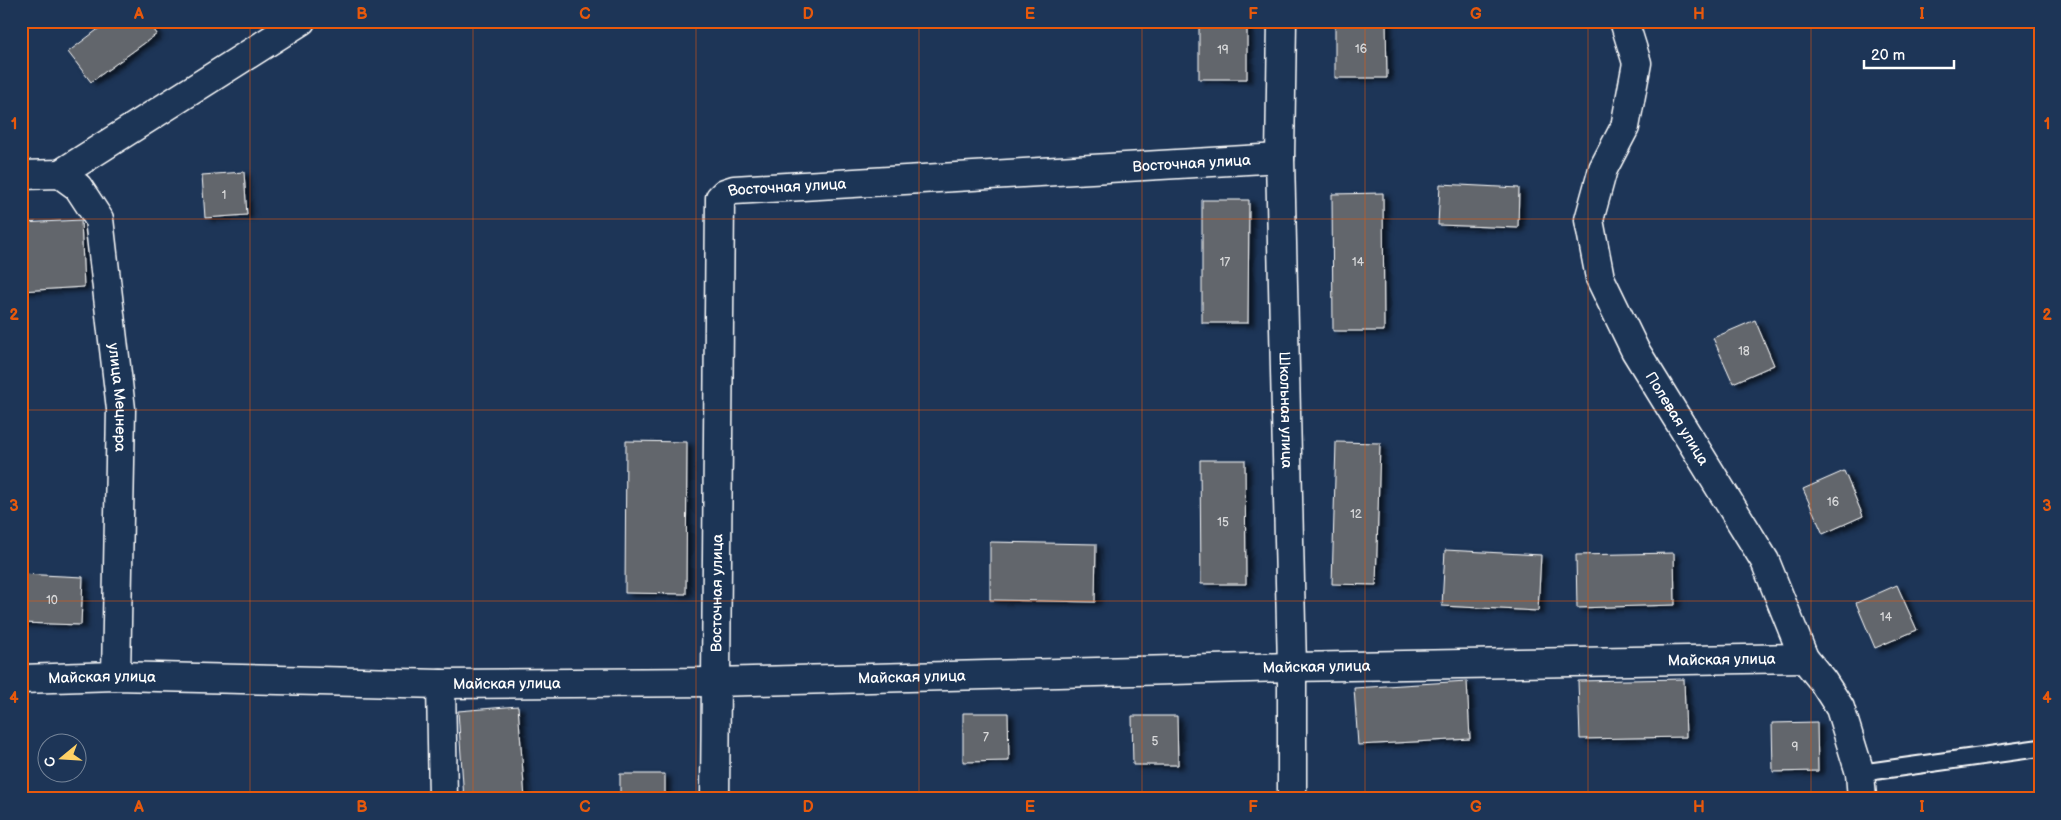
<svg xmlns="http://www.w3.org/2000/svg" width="2061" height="820" font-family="'Balsamiq Sans',sans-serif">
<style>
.building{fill:#62666c;stroke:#fff;filter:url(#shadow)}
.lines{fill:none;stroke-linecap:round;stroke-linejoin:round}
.service-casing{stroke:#fff;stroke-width:20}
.minor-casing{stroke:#fff;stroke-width:31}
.service{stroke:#1d3557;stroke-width:16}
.minor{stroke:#1d3557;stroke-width:28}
.grid{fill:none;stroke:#e8590c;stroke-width:1;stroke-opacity:0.55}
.labels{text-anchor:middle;stroke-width:4;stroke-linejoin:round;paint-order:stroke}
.number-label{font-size:12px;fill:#d8d9da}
.street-label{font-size:15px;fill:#fff;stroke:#1d3557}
.neatline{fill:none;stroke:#e8590c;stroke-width:2}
.grid-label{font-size:16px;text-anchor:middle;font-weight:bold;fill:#e8590c}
</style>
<defs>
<filter id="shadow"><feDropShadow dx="5.5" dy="3" stdDeviation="2.5" flood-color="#0009"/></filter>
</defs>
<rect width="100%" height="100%" fill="#1d3557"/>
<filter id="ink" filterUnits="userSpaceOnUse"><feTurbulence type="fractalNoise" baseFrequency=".02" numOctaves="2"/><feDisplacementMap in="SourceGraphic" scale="10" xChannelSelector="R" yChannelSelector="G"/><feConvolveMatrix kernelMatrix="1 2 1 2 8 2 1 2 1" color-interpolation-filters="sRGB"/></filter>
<g filter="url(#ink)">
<!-- building -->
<path class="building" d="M109 21H148L157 34 91 82 68 52Z
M1199 21H1247V79H1199Z
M1335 21H1386L1387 78H1335Z
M244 172 247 215 205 218 202 175Z
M1440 184 1519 188 1518 228 1438 225Z
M1383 193 1384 331H1333L1332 194Z
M1202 200H1249L1248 323H1202Z
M81 220 84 287 21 291V223Z
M1755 320 1774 365 1733 383 1713 338Z
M626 441 687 442 686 594 625 593Z
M1336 442 1380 443 1376 585 1332 584Z
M1200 460H1245L1246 584H1201Z
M1844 471 1863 516 1823 534 1803 489Z
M990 542 1096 544 1095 602 990 600Z
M1445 550 1541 555 1538 611 1442 606Z
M1674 553 1675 605 1577 608 1576 555Z
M21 574 83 577 81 625 21 623Z
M1897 585 1917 630 1875 648 1856 603Z
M1684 679 1686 737 1580 739 1578 681Z
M1467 681 1470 739 1358 745 1354 688Z
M518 706 525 799H464L458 711Z
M963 713H1008L1009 761 963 762Z
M1132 716H1177L1178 765H1133Z
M1817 722 1818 771 1773 772 1772 723Z
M620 774H665V799H620Z"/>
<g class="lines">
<!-- service casing -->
<g class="service-casing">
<path id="service" d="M1860 773 2040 748"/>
</g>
<!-- minor casing -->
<g class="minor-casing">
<g id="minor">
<path id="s1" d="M1282 21 1280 158 1292 667V799"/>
<path id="s2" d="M1624 21 1637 63 1625 127 1603 169 1589 220 1600 278 1635 350 1765 561 1804 658 1822 680 1840 708 1860 773 1862 799"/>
<path d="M60 174 301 21"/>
<path id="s3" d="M21 175 60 174 78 187 99 219 121 409 116 676"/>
<path id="s4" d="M21 679 116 676 441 684 715 682 1292 667 1804 658"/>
<path d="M441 684 443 799"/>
<path id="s5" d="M715 799 720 198 725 193 734 190 1280 158"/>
</g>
</g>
<!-- service -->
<use href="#service" class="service"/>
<!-- minor -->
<use href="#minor" class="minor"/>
</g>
</g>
<!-- grid -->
<path class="grid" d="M250 21V799M473 21V799M696 21V799M919 21V799M1142 21V799M1365 21V799M1588 21V799M1811 21V799M21 219H2040M21 410H2040M21 601H2040"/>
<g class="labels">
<!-- number labels -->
<g class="number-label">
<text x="1361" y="53">16</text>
<text x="1223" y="54">19</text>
<text x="224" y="199">1</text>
<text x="1225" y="266">17</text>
<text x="1358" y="266">14</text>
<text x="1744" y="355">18</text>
<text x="1833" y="506">16</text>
<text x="1356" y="518">12</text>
<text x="1223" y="526">15</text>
<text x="52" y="604">10</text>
<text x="1886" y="621">14</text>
<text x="986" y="741">7</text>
<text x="1155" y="745">5</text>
<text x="1795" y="751">9</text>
</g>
<!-- street labels -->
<g class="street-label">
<text dy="5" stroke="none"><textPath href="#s5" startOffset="1076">Восточная улица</textPath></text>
<text dy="5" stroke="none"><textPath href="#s5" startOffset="671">Восточная улица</textPath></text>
<text dy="5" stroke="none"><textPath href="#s3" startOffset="279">улица Мецнера</textPath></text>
<text dy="5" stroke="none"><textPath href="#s1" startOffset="389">Школьная улица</textPath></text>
<text dy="5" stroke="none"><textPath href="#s2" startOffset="429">Полевая улица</textPath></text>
<text dy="5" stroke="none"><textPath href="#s5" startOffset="206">Восточная улица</textPath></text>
<text dy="5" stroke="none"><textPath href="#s4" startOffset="1701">Майская улица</textPath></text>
<text dy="5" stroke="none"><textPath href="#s4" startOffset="1296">Майская улица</textPath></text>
<text dy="5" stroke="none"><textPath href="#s4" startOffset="891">Майская улица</textPath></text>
<text dy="5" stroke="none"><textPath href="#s4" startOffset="81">Майская улица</textPath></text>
<text dy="5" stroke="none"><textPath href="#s4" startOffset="486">Майская улица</textPath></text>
</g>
</g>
<!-- margin -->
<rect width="2061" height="820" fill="none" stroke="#1d3557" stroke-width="55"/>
<!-- north arrow -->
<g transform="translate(62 758) rotate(252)"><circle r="24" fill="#1d3557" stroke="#77869a"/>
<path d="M0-4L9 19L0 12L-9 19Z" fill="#ffd166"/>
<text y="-8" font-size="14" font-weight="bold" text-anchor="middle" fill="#ffffff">С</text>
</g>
<!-- scale -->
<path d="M1864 60v8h90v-8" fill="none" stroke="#ffffff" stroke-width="2.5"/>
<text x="1871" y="60" font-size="15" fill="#ffffff" stroke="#1d3557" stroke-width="4" paint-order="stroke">20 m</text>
<rect x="28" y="28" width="2006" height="764" class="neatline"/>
<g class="grid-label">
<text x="139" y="19">A</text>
<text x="362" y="19">B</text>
<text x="585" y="19">C</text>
<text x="808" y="19">D</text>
<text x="1030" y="19">E</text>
<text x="1253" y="19">F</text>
<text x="1476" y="19">G</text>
<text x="1699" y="19">H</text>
<text x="1922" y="19">I</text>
<text x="14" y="129">1</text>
<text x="2047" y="129">1</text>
<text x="14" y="320">2</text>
<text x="2047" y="320">2</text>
<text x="14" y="511">3</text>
<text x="2047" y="511">3</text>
<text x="14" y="703">4</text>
<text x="2047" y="703">4</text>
<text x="139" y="812">A</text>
<text x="362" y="812">B</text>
<text x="585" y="812">C</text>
<text x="808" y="812">D</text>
<text x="1030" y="812">E</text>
<text x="1253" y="812">F</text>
<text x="1476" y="812">G</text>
<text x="1699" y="812">H</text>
<text x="1922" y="812">I</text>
</g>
</svg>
